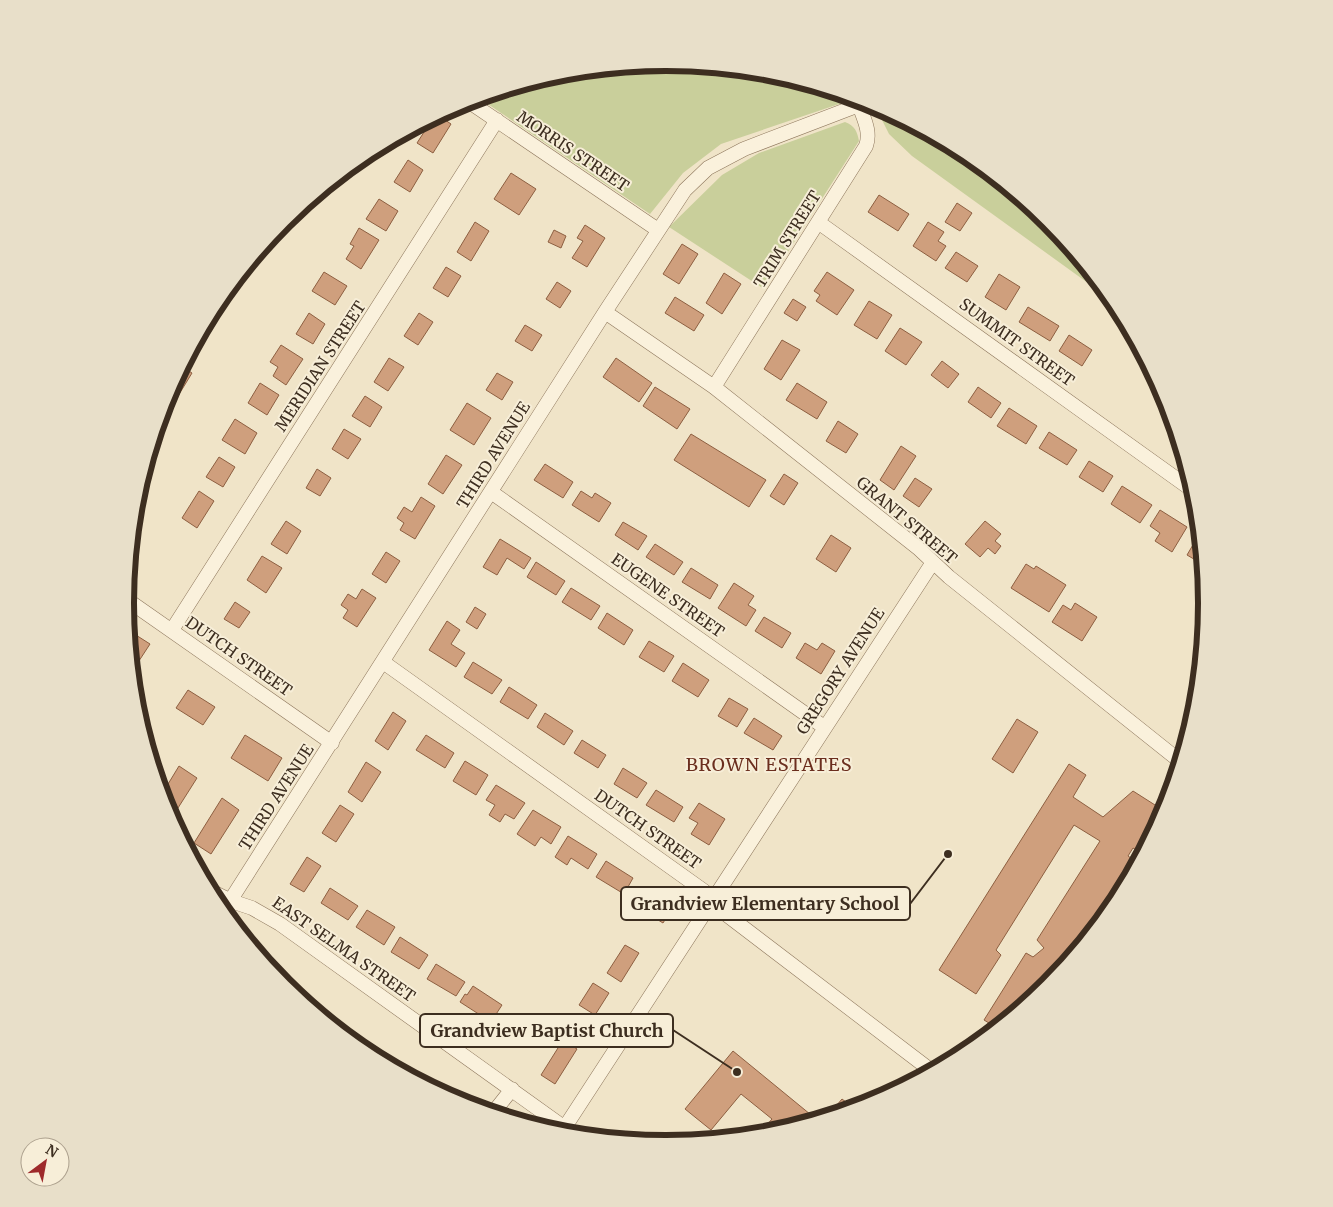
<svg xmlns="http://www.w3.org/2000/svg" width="1333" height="1207" font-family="Merriweather,serif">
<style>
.green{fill:#c9cf9b}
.building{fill:#cf9f7d;stroke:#8d5f41}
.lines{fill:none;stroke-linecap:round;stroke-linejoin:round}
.minor-casing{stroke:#8d765c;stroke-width:15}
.minor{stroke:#faf1dc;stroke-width:14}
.labels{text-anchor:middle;stroke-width:4;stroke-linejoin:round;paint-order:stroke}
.street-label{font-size:16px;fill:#3d2e20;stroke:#f7eed8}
.neighbourhood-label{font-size:18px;letter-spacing:1px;fill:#6b2e1e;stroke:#f7eed8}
.rim{fill:none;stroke:#3d2e20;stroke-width:6}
.leader{fill:none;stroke:#3d2e20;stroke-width:2}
.callout-dot{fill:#3d2e20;stroke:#f7eed8;stroke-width:2}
.callout{fill:#f7eed8;stroke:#3d2e20;stroke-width:2}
.callout-label{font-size:18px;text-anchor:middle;font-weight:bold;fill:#3d2e20}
</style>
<rect width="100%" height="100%" fill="#f0e4c8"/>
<!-- green -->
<path class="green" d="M667 63 772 73 850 96 842 103 721 144 683 173 650 214 479 98 561 73Z
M876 105 967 154 1049 221 1117 304 912 156 889 134 875 106Z
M845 122C855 126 857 131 859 141L764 289 669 227 722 175 759 153Z"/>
<!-- building -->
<path class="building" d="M438 115 451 124 433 153 417 143 433 118Z
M408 160 423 170 410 192 394 182Z
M511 173 536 189 519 215 494 199Z
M879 195 909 214 898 231 868 212Z
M379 199 398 211 386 231 366 219Z
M957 203 972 213 960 231 945 222Z
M475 222 489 231 471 261 457 252Z
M928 222 944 232 938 241 946 246 936 261 913 246Z
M585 225 605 238 587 267 572 258 583 241 577 238Z
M359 228 379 240 361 269 346 259 354 246 350 244Z
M554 230 566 236 561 248 548 242Z
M682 244 698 254 679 284 663 274Z
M264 246 251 268 247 266Z
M956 252 978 266 967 282 945 268Z
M446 267 461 276 448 297 433 288Z
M324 272 347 286 335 305 312 291Z
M827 272 854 290 837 315 816 301 820 295 814 291Z
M724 273 741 284 722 314 706 303Z
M999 274 1020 287 1006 310 985 297Z
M234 282 236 284 222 306 217 303Z
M557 282 571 291 560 308 546 299Z
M675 297 704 315 694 331 665 313Z
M793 299 806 307 797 321 784 313Z
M869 301 892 315 877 339 854 325Z
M1028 307 1059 326 1050 341 1019 322Z
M309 313 325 324 313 344 296 334Z
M419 313 433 322 418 345 404 336Z
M207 322 209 324 192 352 191 351Z
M525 325 542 335 532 351 515 341Z
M900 328 922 342 906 365 885 351Z
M1069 335 1092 350 1082 366 1059 351Z
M782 340 800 350 781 380 764 369Z
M281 345 303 359 286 385 273 376 278 367 270 362Z
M389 358 404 367 388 391 374 382Z
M616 358 652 383 639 402 603 377Z
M942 361 959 374 948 388 931 375Z
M183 367 192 373 178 396 170 391Z
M497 373 513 382 502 400 486 390Z
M260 383 279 395 267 415 248 403Z
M797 383 827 402 817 419 786 400Z
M655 387 690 409 677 429 643 406Z
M978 387 1001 403 991 418 968 402Z
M365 396 382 407 370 427 352 416Z
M467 403 491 418 474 445 450 430Z
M1009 408 1037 426 1026 444 997 426Z
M235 419 257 433 245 454 222 440Z
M838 421 858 434 846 453 826 441Z
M344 429 361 439 348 459 332 449Z
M1049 432 1077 450 1067 465 1039 448Z
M691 434 766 480 749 507 674 460Z
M901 446 916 456 894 490 880 480Z
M446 455 462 465 443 494 428 484Z
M219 457 235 467 223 487 206 477Z
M1089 461 1113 476 1103 492 1079 477Z
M545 464 573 482 563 498 534 480Z
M317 469 331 478 320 496 306 488Z
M784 474 798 483 784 505 770 496Z
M915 478 932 489 919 507 903 496Z
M1122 486 1152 505 1140 523 1111 504Z
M199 491 214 501 197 528 182 518Z
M581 491 592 498 595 493 611 503 599 522 572 505Z
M421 497 435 506 415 539 400 530 404 523 397 518 404 507 412 512Z
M1160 510 1187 527 1172 552 1155 541 1160 533 1150 526Z
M286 521 301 531 287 554 271 544Z
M985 521 1001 534 995 541 1001 546 995 554 988 548 980 557 965 544Z
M623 522 647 536 638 550 615 535Z
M831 535 851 548 836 572 816 559Z
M1197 538 1201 540 1204 565 1187 555Z
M500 539 531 558 524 569 507 558 497 575 483 567Z
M655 544 683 562 674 575 646 557Z
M386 552 400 561 386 583 372 574Z
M262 556 282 568 266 593 247 580Z
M536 562 565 581 556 595 527 577Z
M1026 564 1034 569 1036 566 1066 585 1049 612 1011 588Z
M691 568 718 585 710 599 682 582Z
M734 583 754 596 748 605 756 610 746 626 718 608Z
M571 588 600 606 591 620 562 602Z
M362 589 376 598 357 627 343 618 348 610 341 605 348 594 356 599Z
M235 602 250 612 239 628 224 619Z
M1075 603 1097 617 1082 641 1052 622 1063 605 1071 610Z
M475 607 486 614 477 629 466 622Z
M607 613 633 630 624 645 598 628Z
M764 617 791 633 782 648 755 631Z
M447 621 460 630 451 644 465 653 456 667 429 650Z
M128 630 150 644 135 667 132 665Z
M649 641 674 656 664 672 639 657Z
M805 643 817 650 822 643 835 651 821 674 796 658Z
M473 662 502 680 492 694 464 677Z
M683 663 709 680 698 697 672 681Z
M509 687 537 705 528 719 500 702Z
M188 690 215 707 203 725 176 708Z
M729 698 748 709 737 727 718 716Z
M393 712 406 721 388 750 375 741Z
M545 713 573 731 564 745 537 727Z
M754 718 782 736 773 750 744 733Z
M1017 719 1038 732 1013 773 992 759Z
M245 735 282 758 268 781 231 758Z
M426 735 454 753 445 768 416 750Z
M582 740 606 755 598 768 574 753Z
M465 761 488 775 476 795 453 781Z
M366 762 381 772 362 802 348 792Z
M1069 764 1086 775 1073 797 1103 817 1133 791 1166 812 1143 854 1133 848 1128 856 1138 863 1134 872 1130 869 1078 951 1069 962 1063 958 1055 969 1059 974 1049 986 997 1028 984 1020 1026 953 1033 957 1044 948 1037 940 1100 841 1074 825 996 950 1001 955 976 994 939 970Z
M179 766 197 778 171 819 162 794Z
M623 768 647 783 637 798 614 784Z
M496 785 525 803 514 819 505 814 500 822 489 815 495 805 486 800Z
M656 790 683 807 674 822 646 805Z
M222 798 239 810 211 854 194 843Z
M699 803 725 819 709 845 691 834 698 823 689 818Z
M340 805 354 814 336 842 322 833Z
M533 810 561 827 551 844 541 837 535 846 517 834Z
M568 836 597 854 588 869 571 858 567 865 555 857Z
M307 857 321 866 304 892 290 884Z
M606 861 633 878 624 894 596 877Z
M330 888 358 906 348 920 321 903Z
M644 889 673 907 663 923 634 905Z
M367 910 395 927 384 945 356 927Z
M400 937 428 955 419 969 391 952Z
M625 945 639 953 621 982 607 973Z
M436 964 465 982 456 996 427 979Z
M593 983 609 993 595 1015 579 1005Z
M473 986 502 1005 491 1022 460 1002 465 994 467 995Z
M290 991 318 1008 316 1012Z
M509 1016 536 1033 528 1047 500 1030Z
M563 1040 577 1049 555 1084 541 1075Z
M368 1046 403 1070 402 1072 366 1053 364 1052Z
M733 1051 816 1119 814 1122 772 1134 758 1135 772 1119 741 1094 711 1130 685 1109Z
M842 1099 855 1109 818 1120 826 1110 830 1113Z"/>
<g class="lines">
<!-- minor casing -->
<g class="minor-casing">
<path id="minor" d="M468 101 658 230
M818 222 1195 492
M605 312 714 387 918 548 949 577 1181 762
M714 387 866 146C871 132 864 119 859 105
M491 492 824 727
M126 599 332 743
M172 630 497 120
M383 662 704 891 723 912 933 1072
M209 890 231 901 252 908 280 924 576 1136
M223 912 605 312 685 190 708 168 744 149 859 105 866 101
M493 1113 512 1089
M565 1127 933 562"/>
</g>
<!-- minor -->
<use href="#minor" class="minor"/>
</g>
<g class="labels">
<!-- street labels -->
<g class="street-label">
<text transform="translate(573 151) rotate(34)" y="6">MORRIS STREET</text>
<text transform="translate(787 239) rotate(-58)" y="6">TRIM STREET</text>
<text transform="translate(1017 342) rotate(36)" y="6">SUMMIT STREET</text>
<text transform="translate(320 366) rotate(-57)" y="6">MERIDIAN STREET</text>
<text transform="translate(493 455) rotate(-58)" y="6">THIRD AVENUE</text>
<text transform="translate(907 520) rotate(40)" y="6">GRANT STREET</text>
<text transform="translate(668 595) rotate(35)" y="6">EUGENE STREET</text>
<text transform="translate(239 656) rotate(35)" y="6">DUTCH STREET</text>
<text transform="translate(840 671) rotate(-57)" y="6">GREGORY AVENUE</text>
<text transform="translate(276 797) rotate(-57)" y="6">THIRD AVENUE</text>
<text transform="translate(648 829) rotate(35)" y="6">DUTCH STREET</text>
<text transform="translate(344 949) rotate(35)" y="6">EAST SELMA STREET</text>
</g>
<!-- neighbourhood labels -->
<g class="neighbourhood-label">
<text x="769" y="771">BROWN ESTATES</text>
</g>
</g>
<!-- crop -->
<path d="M0 0H1333V1207H0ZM134 603a532 532 0 1 1 1064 0a532 532 0 1 1-1064 0Z" fill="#e8dfc9" fill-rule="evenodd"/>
<path class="rim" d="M134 603a532 532 0 1 1 1064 0a532 532 0 1 1-1064 0Z"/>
<!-- callouts -->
<path class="leader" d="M948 854L910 904M737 1072L673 1030"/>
<g class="callout-dot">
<circle cx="948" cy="854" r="5"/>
<circle cx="737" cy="1072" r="5"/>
</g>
<g class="callout">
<rect x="621" y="887" width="289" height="33" rx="5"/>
<rect x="420" y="1014" width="253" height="33" rx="5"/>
</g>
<g class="callout-label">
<text x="765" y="910">Grandview Elementary School</text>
<text x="547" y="1037">Grandview Baptist Church</text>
</g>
<!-- north arrow -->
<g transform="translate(45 1162) rotate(32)"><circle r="24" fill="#f7eed8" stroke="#ada18e"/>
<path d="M0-4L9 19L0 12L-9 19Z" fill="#9e2a2b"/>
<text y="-8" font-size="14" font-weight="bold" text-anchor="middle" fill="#3d2e20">N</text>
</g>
</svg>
